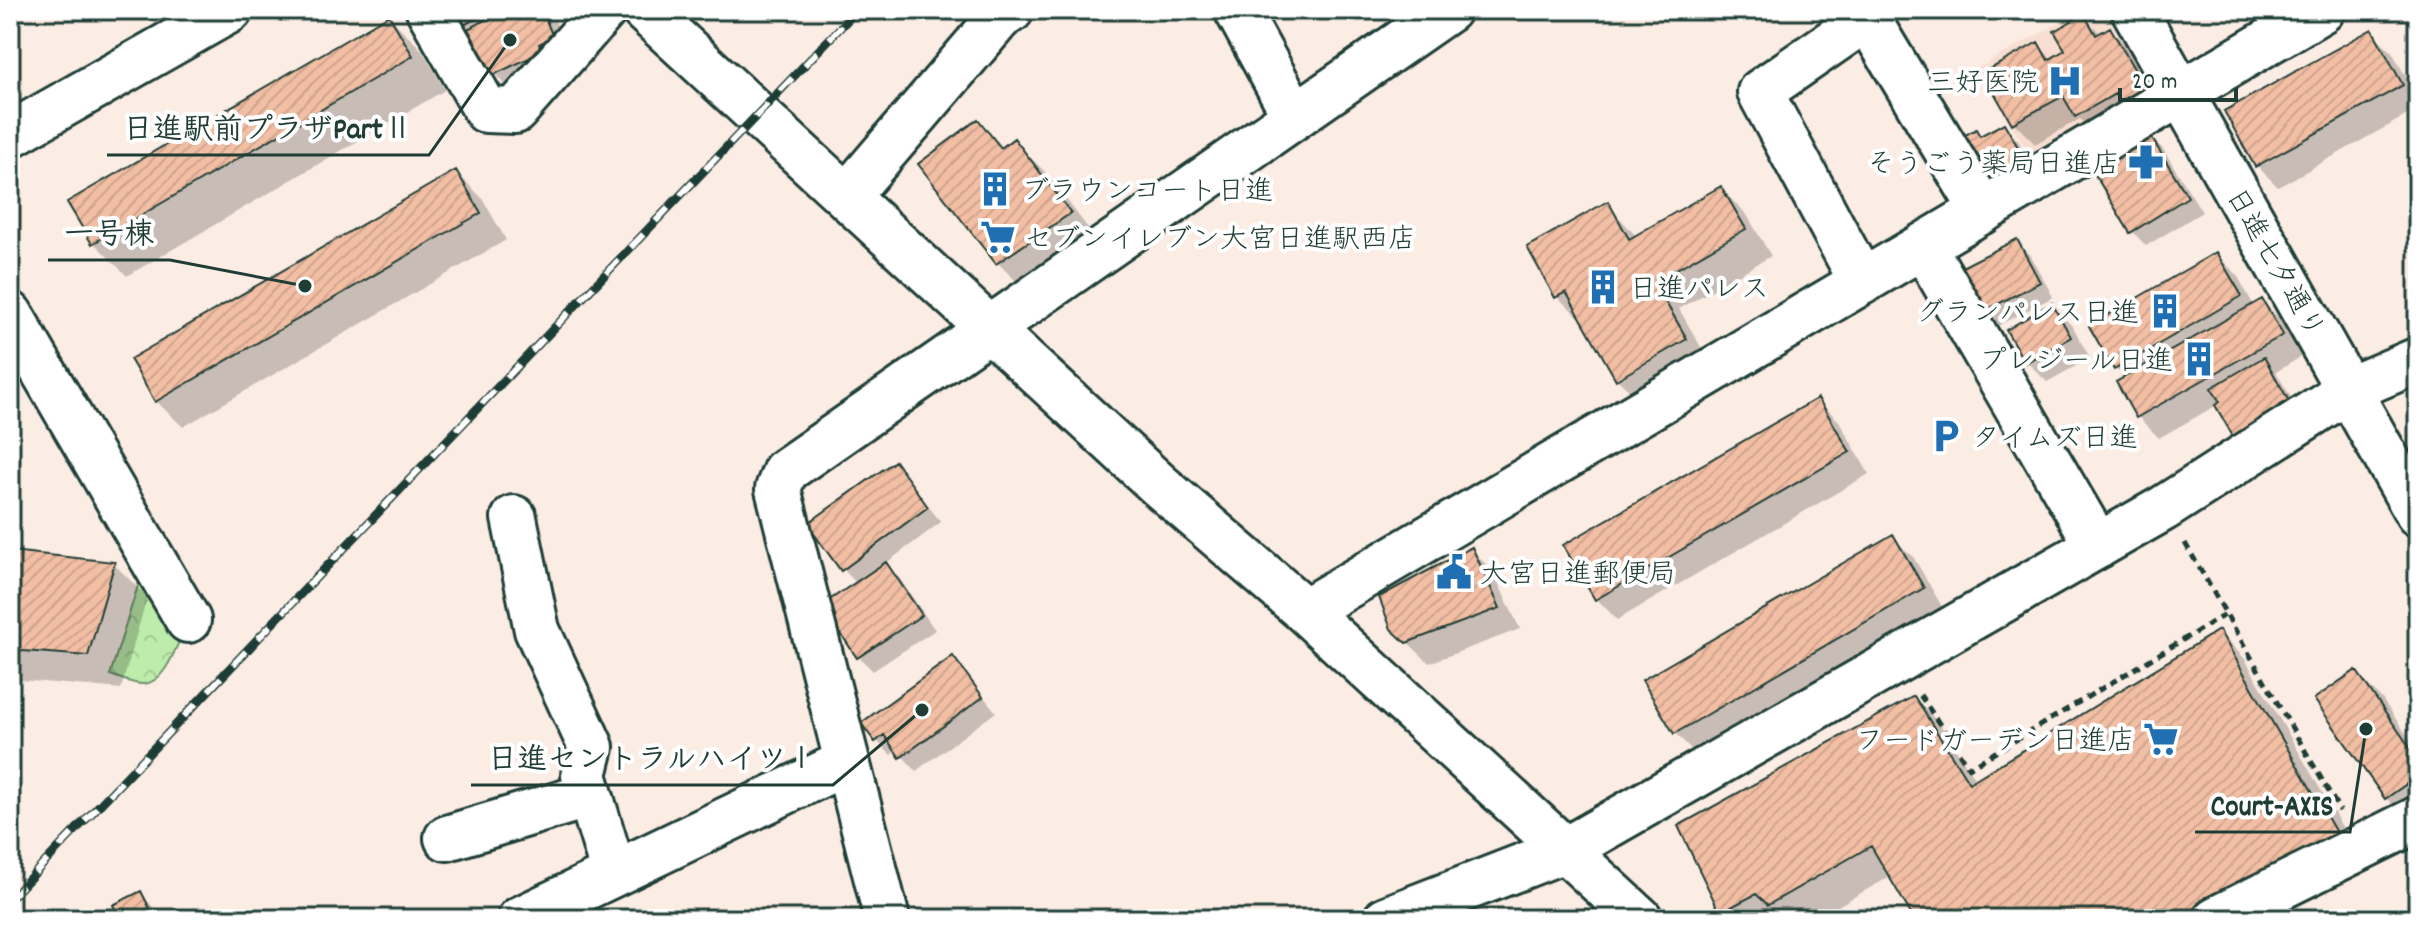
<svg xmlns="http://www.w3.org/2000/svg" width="2428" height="929" font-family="Dekko,'Klee One',sans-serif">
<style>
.built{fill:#f8ded1}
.park{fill:url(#park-crowns);stroke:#6e946f;stroke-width:2}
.shadow{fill:#0003}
.building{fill:url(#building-hatch);stroke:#1f3d34;stroke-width:2}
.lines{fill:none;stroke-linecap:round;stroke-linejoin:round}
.minor-casing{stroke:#1f3d34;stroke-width:50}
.path{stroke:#1f3d34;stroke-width:5;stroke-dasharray:8 6;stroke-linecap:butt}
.minor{stroke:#fff;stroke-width:44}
.rail-casing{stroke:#1f3d34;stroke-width:9}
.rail{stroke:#fff;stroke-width:6;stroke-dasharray:18;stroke-linecap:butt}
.labels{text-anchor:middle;stroke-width:8;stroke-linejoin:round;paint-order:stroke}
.poi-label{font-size:28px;fill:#1f3d34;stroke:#fff;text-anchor:end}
.street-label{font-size:28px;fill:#1f3d34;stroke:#fff}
.leader{fill:none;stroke:#1f3d34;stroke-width:3}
.callout-dot{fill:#1f3d34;stroke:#fff;stroke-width:3}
.callout-label{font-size:30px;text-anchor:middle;font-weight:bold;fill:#1f3d34;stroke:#fff;stroke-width:8;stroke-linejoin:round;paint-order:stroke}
</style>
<defs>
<pattern id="park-crowns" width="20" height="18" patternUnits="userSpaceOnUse" patternTransform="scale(2)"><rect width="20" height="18" fill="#beecaa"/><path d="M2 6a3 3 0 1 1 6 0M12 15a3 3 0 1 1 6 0" fill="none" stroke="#a3cb93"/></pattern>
<pattern id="building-hatch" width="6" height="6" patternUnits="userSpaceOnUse" patternTransform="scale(2)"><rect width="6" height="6" fill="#f2bea4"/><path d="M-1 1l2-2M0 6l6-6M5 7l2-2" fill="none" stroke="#cfa48e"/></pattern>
</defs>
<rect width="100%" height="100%" fill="#fbece4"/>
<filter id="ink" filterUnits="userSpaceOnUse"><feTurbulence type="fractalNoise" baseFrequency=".0125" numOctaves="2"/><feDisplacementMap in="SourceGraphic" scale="16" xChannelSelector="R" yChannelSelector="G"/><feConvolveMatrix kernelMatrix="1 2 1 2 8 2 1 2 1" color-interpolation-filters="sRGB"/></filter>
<g filter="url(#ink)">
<!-- built -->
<path class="built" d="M2083 10H2104L2152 94 2035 165 1978 68Z"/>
<!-- park -->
<path class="park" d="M147 557 187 622C178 641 167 684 142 684 132 684 120 678 110 675Z"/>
<!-- shadow -->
<path class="shadow" d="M456 10H551L567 51 509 89 495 74Z
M389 17 422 50 445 90 127 276 93 242Z
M2084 17 2101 34 2110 29 2131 50 2167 114 2097 137 2080 119 2035 144 2014 123 1986 73 2037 44 2052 59 2068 50Z
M2371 31 2392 52 2418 98V109L2278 187 2257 166Z
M978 121 1004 148 1014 141 1047 174 1103 248 1031 296 998 263Z
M2003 125 2018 140 2039 176 2000 200 1976 131 1982 137Z
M2148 135 2163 149 2202 212 2146 246 2132 231Z
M456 172 482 198 506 240 183 427 156 401Z
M1721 189 1747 215 1771 256 1679 309 1712 366 1644 405 1617 379 1585 322 1557 297 1529 248 1607 204 1637 237Z
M2017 241 2031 256 2053 297 1999 325 1985 310Z
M2216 254 2237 275 2254 306 2262 301 2283 322 2302 356 2276 372 2295 404 2217 405 2159 438 2138 417 2126 379 2115 368Z
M2052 306 2073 327 2090 358 2047 382 2026 361Z
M1818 400 1839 421 1869 474 1617 620 1596 598Z
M894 464 941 522 885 564 900 579 935 630 873 671 858 656 857 584 843 569Z
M1892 537 1914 558 1944 610 1696 754 1675 733Z
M1471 550 1492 570 1520 629 1429 663 1393 628Z
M10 553 114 564 147 597 121 689 10 679Z
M2219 632 2245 659 2363 863 2254 919H1916L1891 876 1815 919H1728L1721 912 1914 698 1940 724 1976 781Z
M953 659 996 712 916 771 897 750 891 755 876 740Z
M2355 672 2382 699 2418 751V821L2413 824 2386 798 2317 699Z
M141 894 164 919H113L121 916Z"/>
<!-- building -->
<path class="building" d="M454 10H491L462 26Z
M503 10H542L553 37 539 44 542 52 493 75 468 29Z
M2084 14 2096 35 2110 27 2148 93 2122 107 2115 94 2075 117 2063 96 2012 124 1983 73 2038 42 2048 60 2065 50 2054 31Z
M389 15 413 56 92 244 67 202Z
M2372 29 2403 85 2255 167 2224 111Z
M978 119 1001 148 1014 138 1071 213 996 264 918 164Z
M2004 123 2026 161 1984 186 1956 140 1976 129 1980 136Z
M2148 132 2188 197 2130 233 2091 168Z
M456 170 481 213 155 402 130 359Z
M1721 186 1746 229 1654 282 1687 339 1616 380 1566 292 1555 298 1527 247 1608 201 1629 239Z
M2017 239 2040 282 1983 312 1960 268Z
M2216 252 2242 296 2114 370 2089 326Z
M2262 299 2283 335 2136 418 2116 382Z
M2052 303 2071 337 2025 363 2006 330Z
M2264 357 2293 408 2235 440 2215 405 2220 402 2211 388Z
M1818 398 1850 452 1595 600 1563 545Z
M895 461 928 507 841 571 807 524Z
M1893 534 1924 588 1674 734 1642 680Z
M1472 547 1500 608 1406 643 1391 629 1379 597Z
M10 551 115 562 88 656 10 650Z
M886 562 922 615 857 658 822 605Z
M2219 630 2338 836 2177 919H1914L1871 846 1768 905 1756 894 1720 913 1678 826 1914 696 1969 783Z
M953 656 983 697 900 758 884 735 875 742 861 723Z
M2356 670 2418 759V776L2385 799 2314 699Z
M141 891 155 919H109L118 915 113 905Z"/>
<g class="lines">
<!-- minor casing -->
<g class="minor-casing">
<path id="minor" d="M429 10 486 110 515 111 604 10
M644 10 1159 485 1305 611 1640 919
M1237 10 1295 116
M2134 10 2418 514
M10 135 230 10
M847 196 1000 17 1011 10
M1923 246 2098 546
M1862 282 1760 92 1867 18 1983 211
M10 314 188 620
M514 518 537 630 591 747 584 775 614 874
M1305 611 2322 10
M447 838 590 795
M520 919 847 762
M887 919 778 489 785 471 1448 10
M1386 919 1567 849 2164 508 2350 389 2418 360
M2216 919 2418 819"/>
</g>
<!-- path -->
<path class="path" d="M2185 543 2340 811
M1920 695 1969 768 2226 614"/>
<!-- minor -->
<use href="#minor" class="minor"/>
<!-- rail casing -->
<g class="rail-casing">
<path id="rail" d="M10 899 857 10"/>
</g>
<!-- rail -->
<use href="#rail" class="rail"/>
</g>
</g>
<!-- icons -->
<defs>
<g id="hospital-bare" transform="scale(2.76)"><path d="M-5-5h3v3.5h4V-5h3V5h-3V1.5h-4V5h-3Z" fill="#1f6fb2" stroke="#fff" stroke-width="2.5" paint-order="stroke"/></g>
<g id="pharmacy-bare" transform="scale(2.76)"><path d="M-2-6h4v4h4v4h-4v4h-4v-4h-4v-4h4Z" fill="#1f6fb2" stroke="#fff" stroke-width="2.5" paint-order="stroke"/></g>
<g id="building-bare" transform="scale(2.76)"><path d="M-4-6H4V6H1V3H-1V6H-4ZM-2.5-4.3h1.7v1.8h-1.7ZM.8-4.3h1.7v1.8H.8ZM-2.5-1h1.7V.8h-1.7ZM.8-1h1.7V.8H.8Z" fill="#1f6fb2" stroke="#fff" stroke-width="2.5" paint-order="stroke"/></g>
<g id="supermarket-bare" transform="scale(2.76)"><path d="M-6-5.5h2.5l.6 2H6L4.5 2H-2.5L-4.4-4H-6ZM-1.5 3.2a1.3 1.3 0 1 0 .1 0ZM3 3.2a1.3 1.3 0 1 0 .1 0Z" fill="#1f6fb2" stroke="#fff" stroke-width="2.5" paint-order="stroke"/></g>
<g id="parking-bare" transform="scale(2.76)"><path d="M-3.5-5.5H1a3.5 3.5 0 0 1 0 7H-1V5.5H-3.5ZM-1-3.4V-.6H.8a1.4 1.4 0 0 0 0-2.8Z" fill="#1f6fb2" stroke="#fff" stroke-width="2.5" paint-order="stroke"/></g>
<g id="civic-bare" transform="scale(2.76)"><path d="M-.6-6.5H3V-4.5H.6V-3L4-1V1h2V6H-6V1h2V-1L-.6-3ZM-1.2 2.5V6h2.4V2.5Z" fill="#1f6fb2" stroke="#fff" stroke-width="2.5" paint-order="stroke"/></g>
</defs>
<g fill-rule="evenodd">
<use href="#hospital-bare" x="2065" y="81"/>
<use href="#pharmacy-bare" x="2146" y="162"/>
<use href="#building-bare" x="995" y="189"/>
<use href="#supermarket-bare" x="998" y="237"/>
<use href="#building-bare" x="1603" y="287"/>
<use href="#building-bare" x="2165" y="311"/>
<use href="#building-bare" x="2199" y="359"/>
<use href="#parking-bare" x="1946" y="436"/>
<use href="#civic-bare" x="1454" y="572"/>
<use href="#supermarket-bare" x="2161" y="739"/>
</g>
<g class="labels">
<!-- poi labels -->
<g class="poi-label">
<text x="2039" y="91">三好医院</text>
<text x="2120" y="172">そうごう薬局日進店</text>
<text x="1021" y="199" text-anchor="start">ブラウンコート日進</text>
<text x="1024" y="247" text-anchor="start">セブンイレブン大宮日進駅西店</text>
<text x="1629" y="297" text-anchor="start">日進パレス</text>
<text x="2139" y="321">グランパレス日進</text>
<text x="2173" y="369">プレジール日進</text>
<text x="1972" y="446" text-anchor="start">タイムズ日進</text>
<text x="1480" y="582" text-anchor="start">大宮日進郵便局</text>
<text x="2135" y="749">フードガーデン日進店</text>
</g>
<!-- street labels -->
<g class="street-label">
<text transform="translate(2277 262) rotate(60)" y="10">日進七夕通り</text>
</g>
</g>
<!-- callouts -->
<path class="leader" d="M510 40L429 155H107M305 286L170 260H48M922 710L833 785H471M2366 729L2350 832H2195"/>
<g class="callout-dot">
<circle cx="510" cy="40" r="8"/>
<circle cx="305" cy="286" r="8"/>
<circle cx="922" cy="710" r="8"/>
<circle cx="2366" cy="729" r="8"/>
</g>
<g class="callout-label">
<text x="268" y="138">日進駅前プラザPartⅡ</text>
<text x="109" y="243">一号棟</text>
<text x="652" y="768">日進セントラルハイツⅠ</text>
<text x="2272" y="815">Court-AXIS</text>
</g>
<!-- margin -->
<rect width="2428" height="929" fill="none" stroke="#fff" stroke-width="40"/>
<rect x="20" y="20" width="2388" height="889" fill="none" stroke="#1f3d34" stroke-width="3" filter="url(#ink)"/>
<!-- scale -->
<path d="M2120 88v12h116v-12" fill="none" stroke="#1f3d34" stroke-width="4"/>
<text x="2132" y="88" font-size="24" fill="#1f3d34" stroke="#ffffff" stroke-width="6" paint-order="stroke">20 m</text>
</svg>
